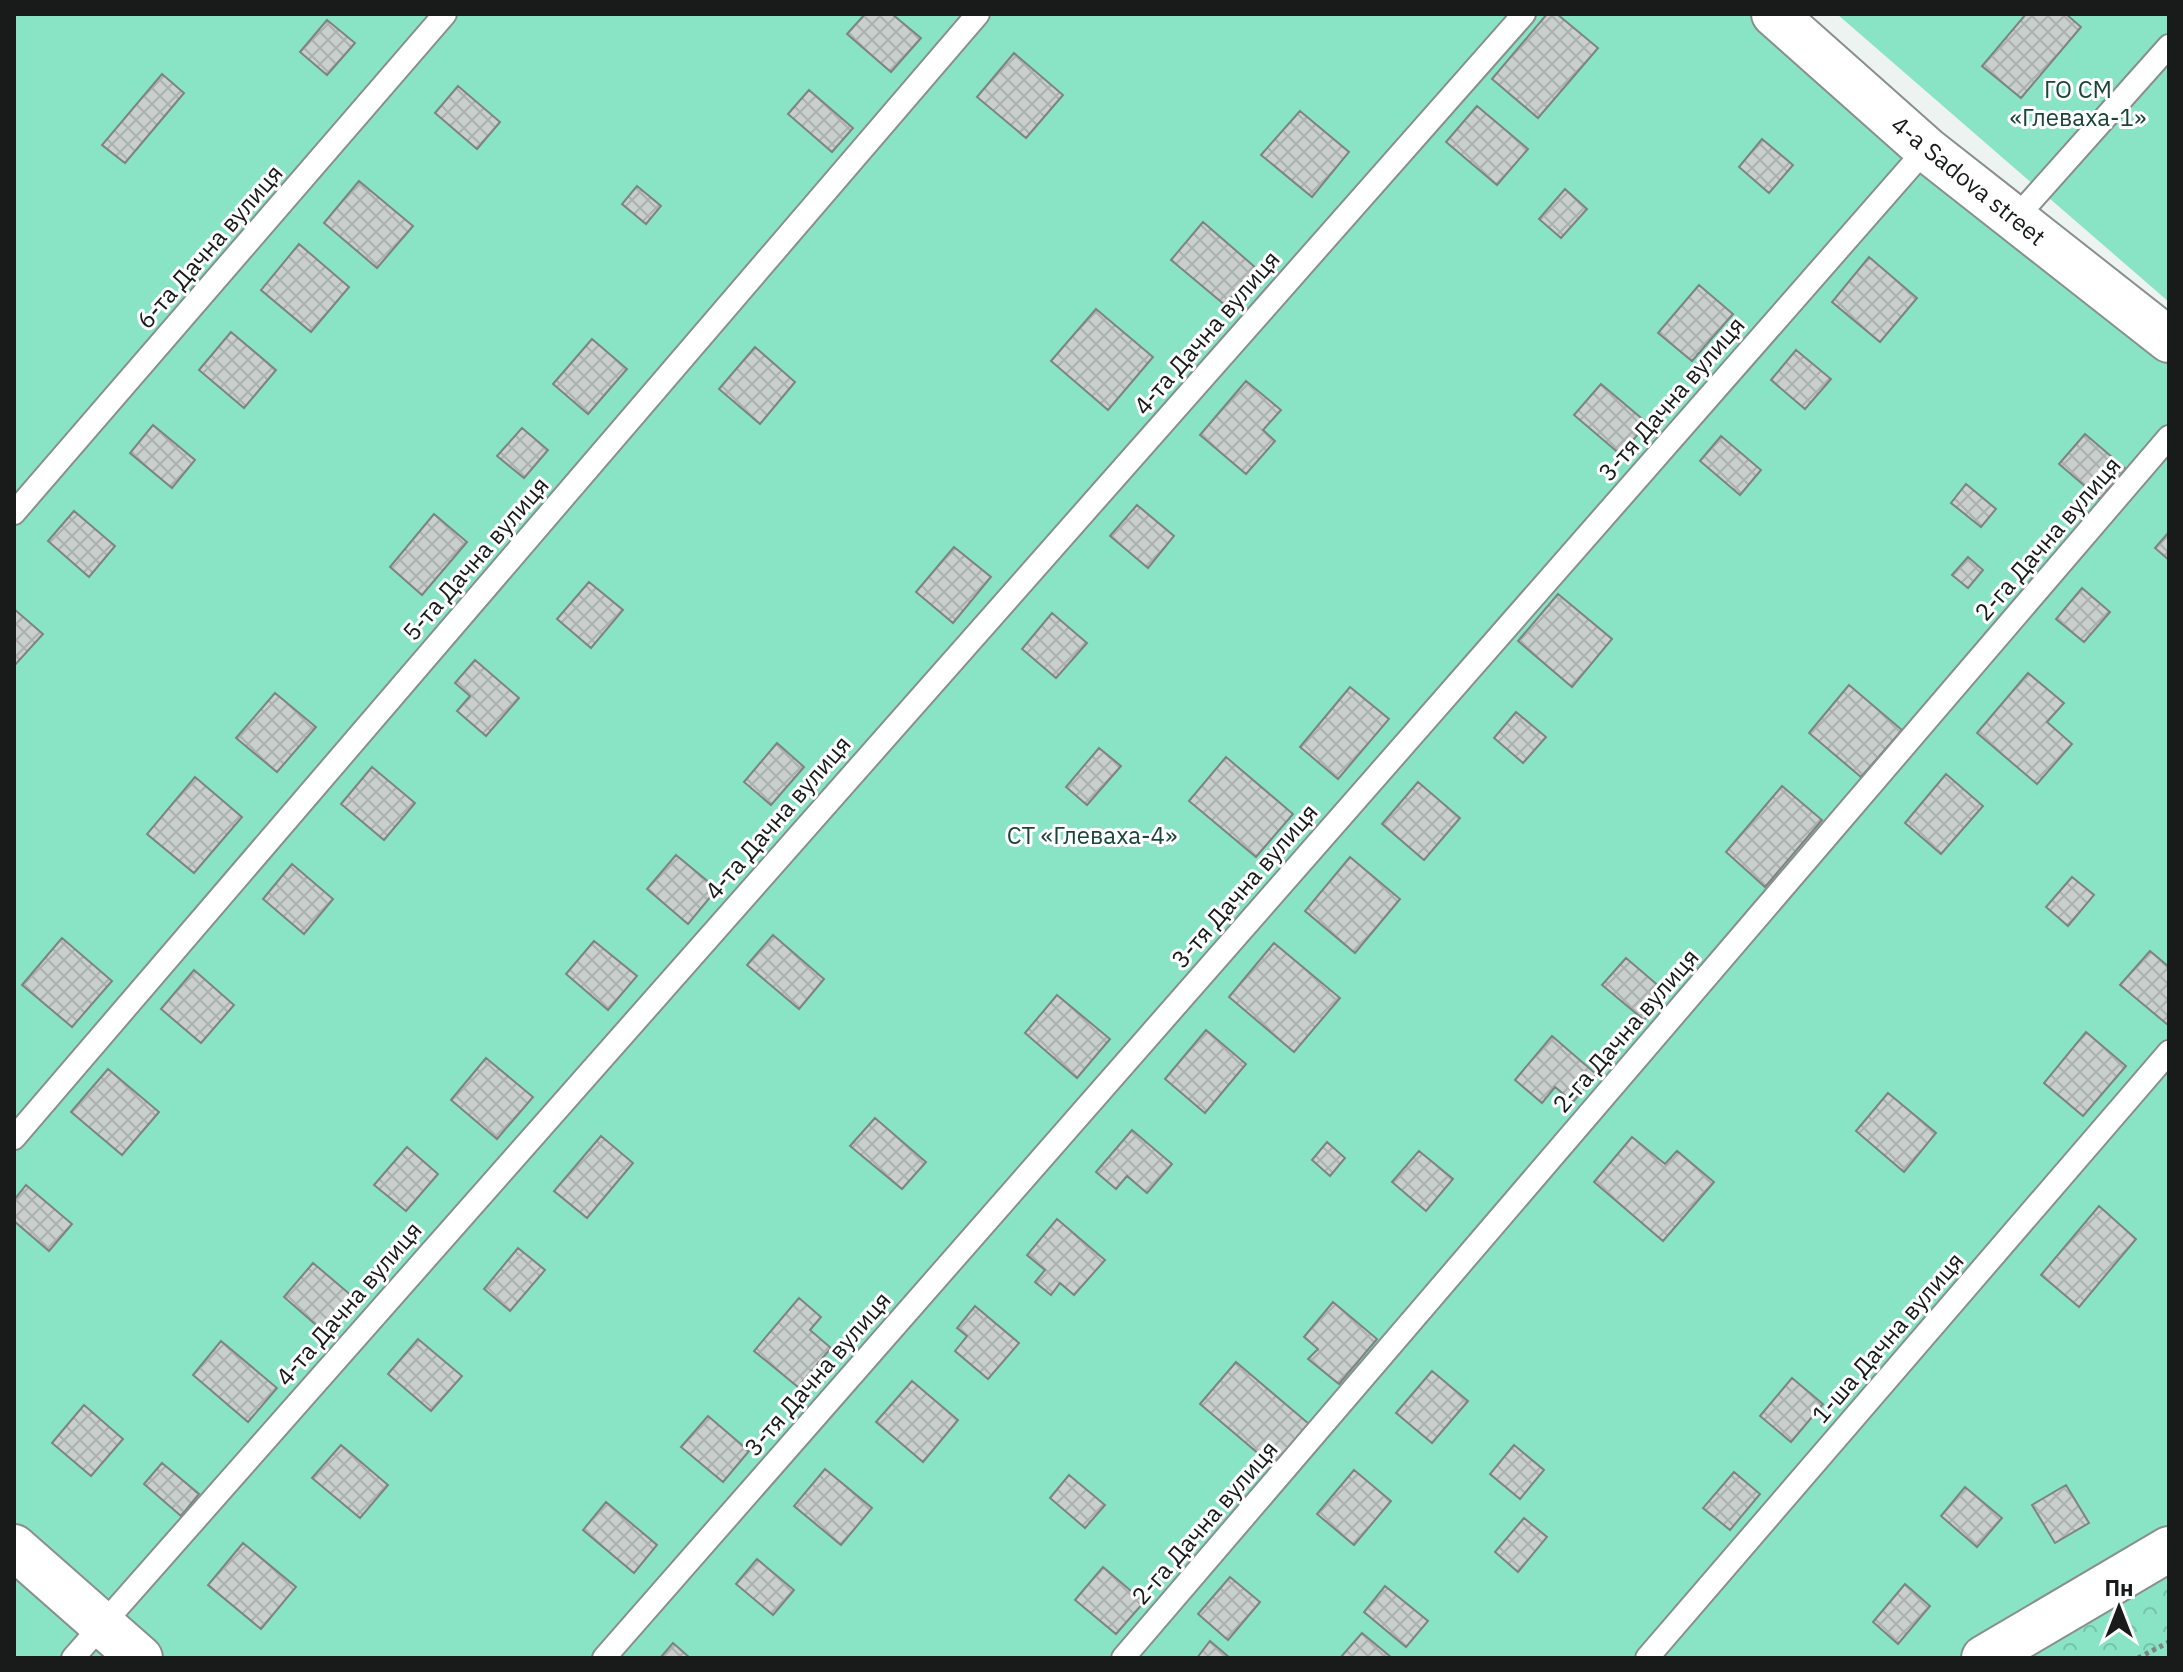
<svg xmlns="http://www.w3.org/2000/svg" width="2183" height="1672" font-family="'IBM Plex Sans',sans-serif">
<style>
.forest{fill:url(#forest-crowns)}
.green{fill:#88e4c4}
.building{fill:url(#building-cross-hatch);stroke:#7e8481;stroke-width:2}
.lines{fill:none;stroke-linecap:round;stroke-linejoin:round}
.lane-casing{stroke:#898f8c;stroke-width:26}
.street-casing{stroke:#898f8c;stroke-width:48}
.path{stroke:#808583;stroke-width:5;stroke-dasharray:4 4;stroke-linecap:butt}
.lane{stroke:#fff;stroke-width:22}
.street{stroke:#fff;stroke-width:44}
.labels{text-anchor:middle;stroke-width:6;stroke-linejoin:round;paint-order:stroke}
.park-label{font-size:24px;fill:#1b4538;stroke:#fff}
.street-label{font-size:24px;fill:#181b1a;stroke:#fff}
</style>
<defs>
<pattern id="forest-crowns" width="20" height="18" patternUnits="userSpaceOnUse" patternTransform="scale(2)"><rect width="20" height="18" fill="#88e4c4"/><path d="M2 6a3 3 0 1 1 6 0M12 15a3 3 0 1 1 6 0" fill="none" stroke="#75c3a8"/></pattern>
<pattern id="building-cross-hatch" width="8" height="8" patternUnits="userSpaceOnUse" patternTransform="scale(2)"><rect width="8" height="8" fill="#c8cfcc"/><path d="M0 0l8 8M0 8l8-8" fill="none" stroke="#abb1af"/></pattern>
</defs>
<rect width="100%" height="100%" fill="#ecf3f0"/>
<!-- forest -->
<path class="forest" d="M2169 1571V1658H2024Z"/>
<!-- green -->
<path class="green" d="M14 14H1795L2169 342V1530L1957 1658H14Z
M1837 14H2169V302Z"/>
<!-- building -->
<path class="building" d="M865 14H892L921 38 891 72 847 34Z
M1547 14H1557L1598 48 1538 118 1492 79Z
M2026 14H2066L2081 27 2021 98 1982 66Z
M327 20 355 43 327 75 300 52Z
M1014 53 1063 95 1026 138 977 97Z
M162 74 184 93 125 163 102 145Z
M458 86 500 122 477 149 435 113Z
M809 90 853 128 832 152 788 114Z
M1477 106 1528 149 1497 185 1446 142Z
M1300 111 1349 152 1312 197 1261 155Z
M1762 139 1793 165 1769 193 1739 167Z
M359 181 413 226 377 268 324 223Z
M637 186 661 206 646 224 622 204Z
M1565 189 1587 209 1561 238 1539 219Z
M1203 222 1256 268 1225 305 1171 260Z
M299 244 349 287 311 332 261 290Z
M1869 257 1917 298 1880 342 1832 302Z
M1699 285 1733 314 1692 361 1658 333Z
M1096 309 1153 357 1108 410 1051 361Z
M231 332 276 370 244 408 199 370Z
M592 339 627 369 588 414 553 384Z
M755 347 795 382 760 424 719 389Z
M1796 350 1831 379 1805 409 1771 380Z
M1246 381 1281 410 1263 430 1275 441 1246 474 1200 435Z
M1601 384 1647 423 1621 455 1574 415Z
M153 425 195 460 172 488 130 453Z
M522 428 548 450 524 478 497 456Z
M2085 434 2126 469 2100 499 2059 464Z
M1721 436 1761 470 1740 495 1700 461Z
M1966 484 1996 509 1981 527 1951 503Z
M1137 505 1174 536 1148 568 1110 536Z
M74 511 115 546 89 577 48 541Z
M434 514 467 542 422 595 390 567Z
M2169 532V560L2155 548Z
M954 547 991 577 953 623 916 592Z
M1968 557 1983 570 1968 588 1952 575Z
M589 582 623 610 591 648 557 619Z
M2082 588 2110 612 2084 642 2056 619Z
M1558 594 1612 639 1572 687 1518 641Z
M14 609 43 634 14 666Z
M1052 613 1087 643 1056 678 1022 649Z
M475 660 519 698 486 736 457 711 470 696 455 683Z
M2028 673 2064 703 2047 722 2072 744 2037 784 1977 733Z
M1849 685 1902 730 1861 777 1809 733Z
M1350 687 1389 719 1338 779 1300 747Z
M275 693 316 727 277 772 236 738Z
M1516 712 1546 737 1523 763 1494 738Z
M777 743 804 767 771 805 744 782Z
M1099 748 1121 766 1087 805 1066 787Z
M1226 757 1293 814 1256 857 1189 801Z
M372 767 415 803 384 840 341 804Z
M1946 774 1983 806 1941 854 1905 823Z
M195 777 242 817 194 873 147 834Z
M1418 782 1460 818 1424 860 1382 824Z
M1782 786 1822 820 1765 887 1726 852Z
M676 855 717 889 688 924 647 889Z
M1350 857 1400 899 1355 953 1305 911Z
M292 864 333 899 304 934 263 899Z
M2072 877 2094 895 2068 926 2046 907Z
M773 935 824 979 799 1009 747 965Z
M62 938 112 981 72 1027 22 985Z
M594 941 637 976 608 1010 566 974Z
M1274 943 1340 998 1294 1052 1229 997Z
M2150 951 2169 967 2168 1025 2120 985Z
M1626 958 1667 993 1644 1020 1602 985Z
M194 970 234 1005 201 1043 161 1009Z
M1057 995 1110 1039 1077 1078 1025 1033Z
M1206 1030 1246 1064 1205 1113 1165 1079Z
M2086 1032 2126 1066 2083 1116 2044 1083Z
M1552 1036 1596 1074 1573 1102 1555 1087 1542 1103 1515 1080Z
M486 1058 533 1097 497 1139 451 1100Z
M108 1069 159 1112 122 1155 71 1112Z
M1888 1093 1936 1133 1904 1172 1856 1131Z
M875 1118 926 1162 902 1189 850 1146Z
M1132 1130 1172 1164 1147 1193 1127 1176 1116 1189 1096 1172Z
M601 1136 633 1163 587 1218 554 1191Z
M1632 1137 1665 1164 1677 1151 1714 1182 1663 1241 1594 1182Z
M1327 1142 1345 1158 1330 1176 1312 1160Z
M407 1147 438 1174 406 1211 374 1185Z
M1419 1151 1453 1179 1426 1211 1392 1182Z
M26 1185 72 1224 49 1251 14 1221V1200Z
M2099 1206 2136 1239 2079 1307 2041 1275Z
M1057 1219 1105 1260 1074 1295 1060 1283 1051 1295 1035 1282 1045 1270 1027 1255Z
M518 1248 545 1270 510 1311 484 1289Z
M313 1263 352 1296 323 1331 284 1297Z
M799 1298 821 1317 810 1330 831 1348 798 1387 754 1351Z
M1333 1302 1377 1339 1339 1384 1308 1359 1318 1349 1304 1337Z
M975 1306 1019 1343 988 1379 955 1351 967 1336 957 1328Z
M418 1339 462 1376 431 1411 388 1374Z
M221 1341 277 1388 248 1422 193 1375Z
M1236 1362 1309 1424 1273 1466 1200 1404Z
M1432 1371 1468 1401 1432 1443 1396 1413Z
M1792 1378 1823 1404 1791 1442 1760 1416Z
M912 1381 958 1420 923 1462 876 1422Z
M84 1405 123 1439 91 1476 52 1443Z
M708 1416 749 1451 723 1482 681 1447Z
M341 1445 388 1485 360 1518 312 1478Z
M1514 1445 1544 1470 1520 1499 1490 1474Z
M162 1463 199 1494 181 1516 144 1484Z
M825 1469 872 1508 841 1545 794 1506Z
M1354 1470 1391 1501 1354 1545 1317 1514Z
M1734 1472 1760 1494 1730 1530 1703 1508Z
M1069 1475 1105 1505 1085 1528 1050 1498Z
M2066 1485 2089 1523 2055 1543 2032 1505Z
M1965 1487 2002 1518 1977 1547 1941 1516Z
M606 1502 657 1545 634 1573 583 1530Z
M1524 1518 1547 1537 1518 1572 1495 1552Z
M243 1543 296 1587 261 1629 208 1585Z
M757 1559 794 1590 773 1615 736 1584Z
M1103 1567 1144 1602 1116 1634 1075 1600Z
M1230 1577 1260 1602 1228 1640 1198 1614Z
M1905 1584 1930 1606 1898 1644 1873 1622Z
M1385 1586 1428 1621 1406 1647 1364 1612Z
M1362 1633 1392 1658H1340Z
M1210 1641 1230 1658H1197Z
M673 1643 690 1658H660Z"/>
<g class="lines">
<!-- lane casing -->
<g class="lane-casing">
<path id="lane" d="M2014 220 2169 46
M14 513 445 14
M14 1138 978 14
M73 1658 1524 14
M604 1658 1926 149
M1123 1658 2169 437
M1647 1658 2169 1052"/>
</g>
<!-- street casing -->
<g class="street-casing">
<path id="street" d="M1774 14 1926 149 2169 340
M14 1547 140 1658
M1984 1658 2169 1549"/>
</g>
<!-- path -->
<path class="path" d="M2138 1658 2169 1642"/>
<!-- lane -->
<use href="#lane" class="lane"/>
<!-- street -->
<use href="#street" class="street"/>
</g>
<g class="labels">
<!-- park labels -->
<g class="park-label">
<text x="2078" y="98">ГО СМ<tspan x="2078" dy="28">«Глеваха-1»</tspan></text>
<text x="1092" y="844">СТ «Глеваха-4»</text>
</g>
<!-- street labels -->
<g class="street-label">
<text transform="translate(1968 181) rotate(39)" y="8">4-a Sadova street</text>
<text transform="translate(210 247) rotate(-49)" y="8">6-та Дачна вулиця</text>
<text transform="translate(1207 333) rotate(-49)" y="8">4-та Дачна вулиця</text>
<text transform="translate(1672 399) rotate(-49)" y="8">3-тя Дачна вулиця</text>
<text transform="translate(2048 539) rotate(-49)" y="8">2-га Дачна вулиця</text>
<text transform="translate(476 559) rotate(-49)" y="8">5-та Дачна вулиця</text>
<text transform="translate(778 818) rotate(-49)" y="8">4-та Дачна вулиця</text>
<text transform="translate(1245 886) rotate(-49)" y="8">3-тя Дачна вулиця</text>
<text transform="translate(1626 1031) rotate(-49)" y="8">2-га Дачна вулиця</text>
<text transform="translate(349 1304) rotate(-49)" y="8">4-та Дачна вулиця</text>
<text transform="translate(1888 1338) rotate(-49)" y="8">1-ша Дачна вулиця</text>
<text transform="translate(818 1374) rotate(-49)" y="8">3-тя Дачна вулиця</text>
<text transform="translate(1205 1523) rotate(-49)" y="8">2-га Дачна вулиця</text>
</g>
</g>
<!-- border -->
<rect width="2183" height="1672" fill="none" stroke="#181b1a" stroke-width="32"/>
<!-- north arrow -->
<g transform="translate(2119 1608)" stroke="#ffffff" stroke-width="6" paint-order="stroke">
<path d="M0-6L14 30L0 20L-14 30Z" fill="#181b1a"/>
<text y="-12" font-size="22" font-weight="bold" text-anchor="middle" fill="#181b1a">Пн</text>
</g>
</svg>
